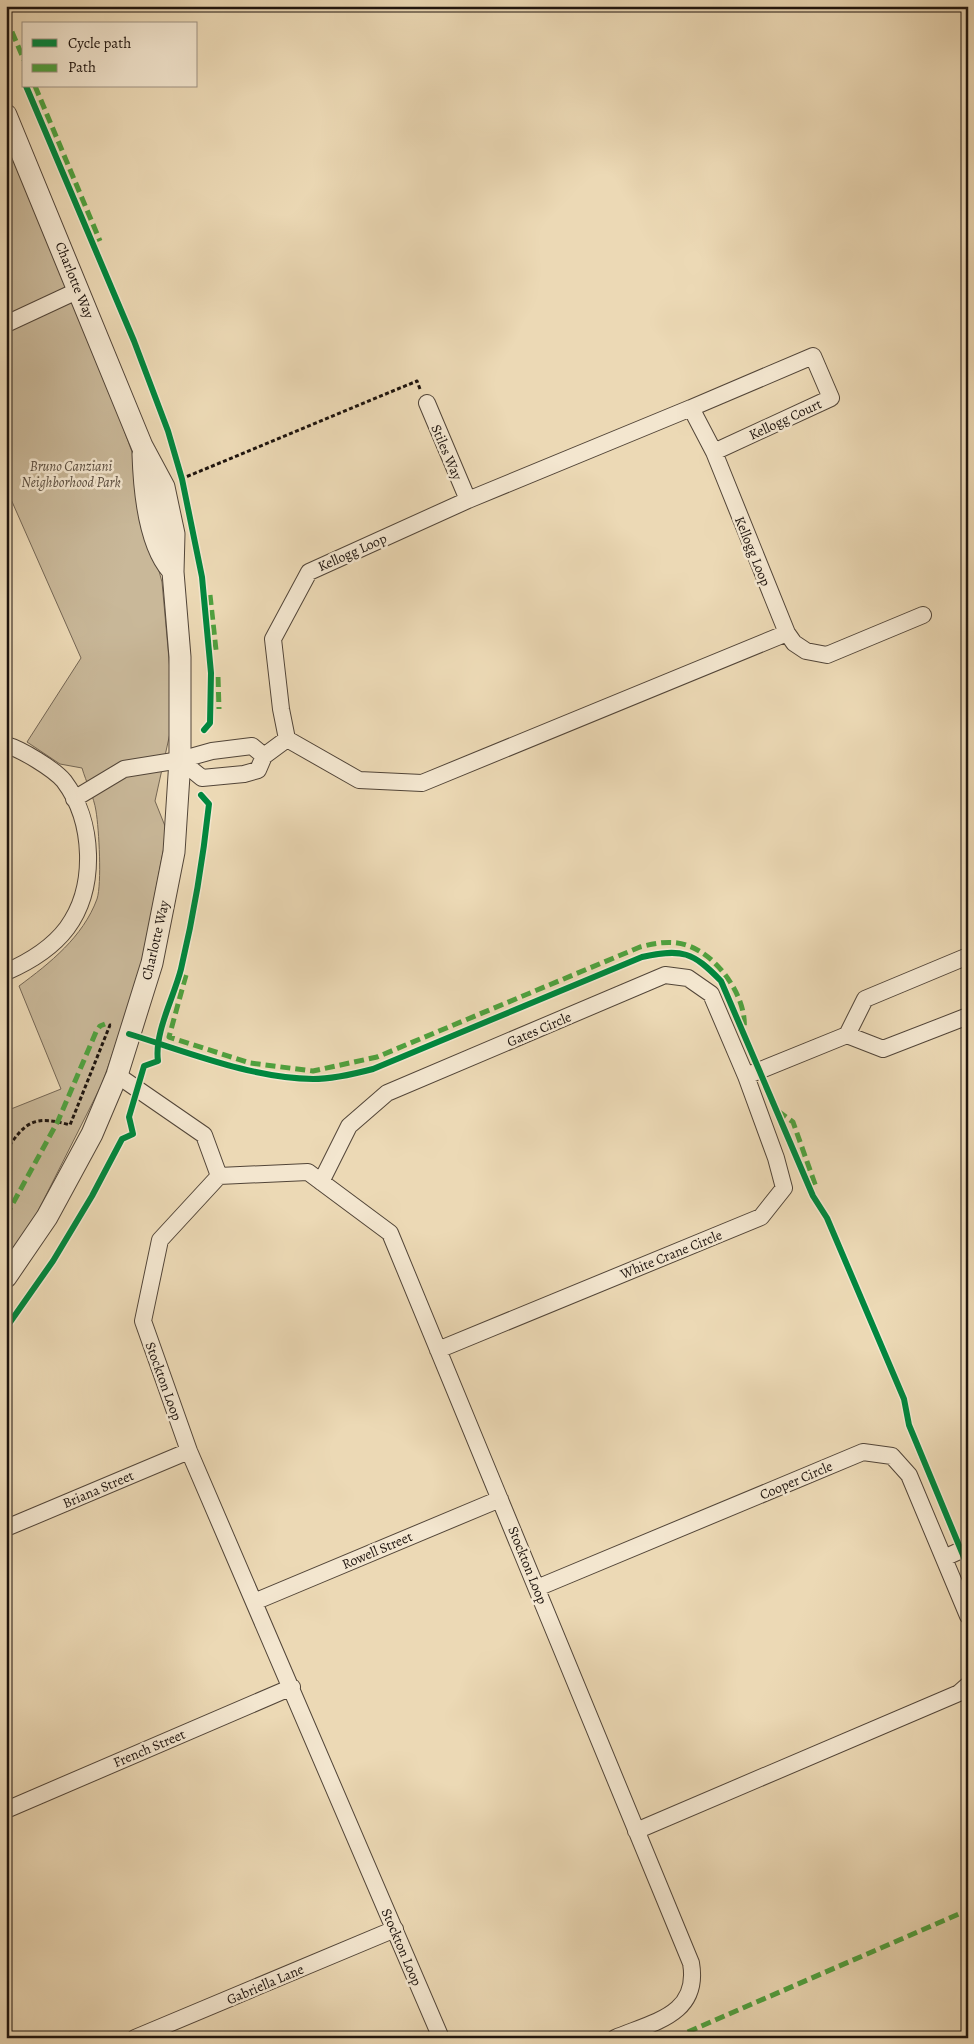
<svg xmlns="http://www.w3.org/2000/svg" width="974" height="2044" font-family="Alegreya,serif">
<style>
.green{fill:#c9b899;stroke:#746654}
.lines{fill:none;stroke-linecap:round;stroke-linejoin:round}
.minor-casing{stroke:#524538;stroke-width:18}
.tertiary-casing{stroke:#524538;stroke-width:23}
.path{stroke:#1e140e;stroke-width:3;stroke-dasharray:4 2.5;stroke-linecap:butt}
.minor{stroke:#f3e6cf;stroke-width:16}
.tertiary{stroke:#f3e6cf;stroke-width:21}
.quiet{stroke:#4fa03e;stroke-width:5;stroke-dasharray:10 5;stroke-linecap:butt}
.cycleway-casing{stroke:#f3e6cf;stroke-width:9}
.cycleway{stroke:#00873e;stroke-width:6}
.labels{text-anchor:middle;stroke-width:5;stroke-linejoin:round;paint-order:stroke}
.street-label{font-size:14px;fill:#1e140e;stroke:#f3e6cf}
.park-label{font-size:14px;font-style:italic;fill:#5a4d3f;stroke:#f3e6cf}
</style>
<rect width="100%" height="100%" fill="#ecd9b5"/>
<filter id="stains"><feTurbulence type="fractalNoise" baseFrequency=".004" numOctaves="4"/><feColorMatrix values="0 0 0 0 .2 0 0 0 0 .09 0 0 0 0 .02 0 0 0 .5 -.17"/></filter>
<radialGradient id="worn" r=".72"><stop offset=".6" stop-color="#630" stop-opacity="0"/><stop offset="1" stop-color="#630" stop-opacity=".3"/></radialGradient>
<!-- green -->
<path class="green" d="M6 138 92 342 132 452 148 531 162 582 174 715 155 801 167 831 139 978 102 1084 36 1215 6 1260V1111L61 1089 19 986C50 963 83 937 97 899 102 884 99 829 96 811 94 797 86 782 82 768L60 764 27 742 81 658 6 488V411L10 388V359L6 350Z"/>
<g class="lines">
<!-- minor casing -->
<g class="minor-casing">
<path id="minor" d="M6 324 79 290
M427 403 468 500
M691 408 813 356 831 398 714 452
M787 633 422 783 359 780 287 739 281 709 273 639 309 572 468 500 691 408 714 452 787 633 794 643 806 651 827 655 923 615
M6 745C21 749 54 769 64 781 94 821 97 887 67 928 52 948 29 962 6 972
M180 760 202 778 244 774 258 770 264 756 287 739
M74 799 124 769 180 760 212 751 252 746 264 756
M847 1035 883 1049 968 1016
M117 1075 204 1135 219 1176
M746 1076 847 1035 865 999 968 956
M321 1182 349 1126 387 1093 665 975 688 978 711 994 746 1076 776 1158 784 1188 761 1217 438 1350
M6 1528 189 1451
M944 1558 968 1547
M537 1588 863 1452 892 1456 909 1475 968 1616
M254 1602 500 1499
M6 1810 292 1687
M636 1831 959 1693 968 1685
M135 2038 395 1929
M441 2038 189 1451 143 1321 160 1240 219 1176 308 1172 390 1233 691 1963C700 2015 653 2022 615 2038"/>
</g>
<!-- tertiary casing -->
<g class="tertiary-casing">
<path id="tertiary" d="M6 115 142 446 164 487 174 534 173 572 180 657V760L174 852 152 963 117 1075 92 1134 47 1217 6 1277
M143 454C144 487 149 544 172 570"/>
</g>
<!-- path -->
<path class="path" d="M181 479 417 381 420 389
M6 1151C25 1121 35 1115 70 1125L110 1025 113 1026"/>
<!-- minor -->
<use href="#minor" class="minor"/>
<!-- tertiary -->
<use href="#tertiary" class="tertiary"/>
<!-- quiet -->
<path class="quiet" d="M6 18 24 60
M35 86 100 241
M210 595 216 650
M218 677 219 709
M186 975 169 1037 250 1063 313 1071 377 1057 640 947C656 943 670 940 686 945 717 954 748 998 744 1030
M778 1111 793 1122 816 1187
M6 1216 58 1121 96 1032 100 1026 105 1024
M674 2038 968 1910"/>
<!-- cycleway casing -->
<g class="cycleway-casing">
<path id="cycleway" d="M26 86 134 341 168 431 182 479 202 577 211 673 210 723 204 730
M129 1034C188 1052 251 1078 313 1079 334 1079 354 1074 373 1069L642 957C682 948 693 952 721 981L813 1196 827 1218 904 1399 909 1425 968 1567
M6 1328 53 1261 92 1196 122 1139 133 1134 129 1117 144 1066 158 1061C154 1033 174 997 181 969 194 914 203 860 209 804L201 795"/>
</g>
<!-- cycleway -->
<use href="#cycleway" class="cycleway"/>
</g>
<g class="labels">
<!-- street labels -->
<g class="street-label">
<text transform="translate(75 280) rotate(68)" y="5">Charlotte Way</text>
<text transform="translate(785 419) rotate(-25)" y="5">Kellogg Court</text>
<text transform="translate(447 452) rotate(67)" y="5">Stiles Way</text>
<text transform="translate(753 551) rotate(68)" y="5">Kellogg Loop</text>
<text transform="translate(352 552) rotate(-24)" y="5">Kellogg Loop</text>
<text transform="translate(155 940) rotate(-77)" y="5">Charlotte Way</text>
<text transform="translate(539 1029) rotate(-23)" y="5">Gates Circle</text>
<text transform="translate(671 1254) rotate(-22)" y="5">White Crane Circle</text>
<text transform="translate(164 1381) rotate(70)" y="5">Stockton Loop</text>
<text transform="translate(796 1480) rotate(-23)" y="5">Cooper Circle</text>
<text transform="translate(98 1489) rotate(-23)" y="5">Briana Street</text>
<text transform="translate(377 1550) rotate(-23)" y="5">Rowell Street</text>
<text transform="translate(528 1565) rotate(68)" y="5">Stockton Loop</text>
<text transform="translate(149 1748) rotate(-23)" y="5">French Street</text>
<text transform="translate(402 1947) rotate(67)" y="5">Stockton Loop</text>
<text transform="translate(265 1984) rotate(-23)" y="5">Gabriella Lane</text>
</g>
<!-- park labels -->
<g class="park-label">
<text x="71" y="471">Bruno Canziani<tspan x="71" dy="16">Neighborhood Park</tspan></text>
</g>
</g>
<!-- margin -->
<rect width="974" height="2044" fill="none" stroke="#ecd9b5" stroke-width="25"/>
<rect x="8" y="8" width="959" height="2029" fill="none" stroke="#1e140e" stroke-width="2.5"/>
<rect x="12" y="12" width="949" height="2019" fill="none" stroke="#1e140e"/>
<!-- legend -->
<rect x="22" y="22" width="175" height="65" fill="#f3e6cf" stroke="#9e9282"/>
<rect x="32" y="39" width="25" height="8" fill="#00873e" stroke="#9e9282"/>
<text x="68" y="48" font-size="15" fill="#1e140e">Cycle path</text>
<rect x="32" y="64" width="25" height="8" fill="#4fa03e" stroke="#9e9282"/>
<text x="68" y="72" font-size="15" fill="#1e140e">Path</text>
<rect width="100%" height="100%" filter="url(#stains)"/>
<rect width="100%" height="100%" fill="url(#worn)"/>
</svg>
